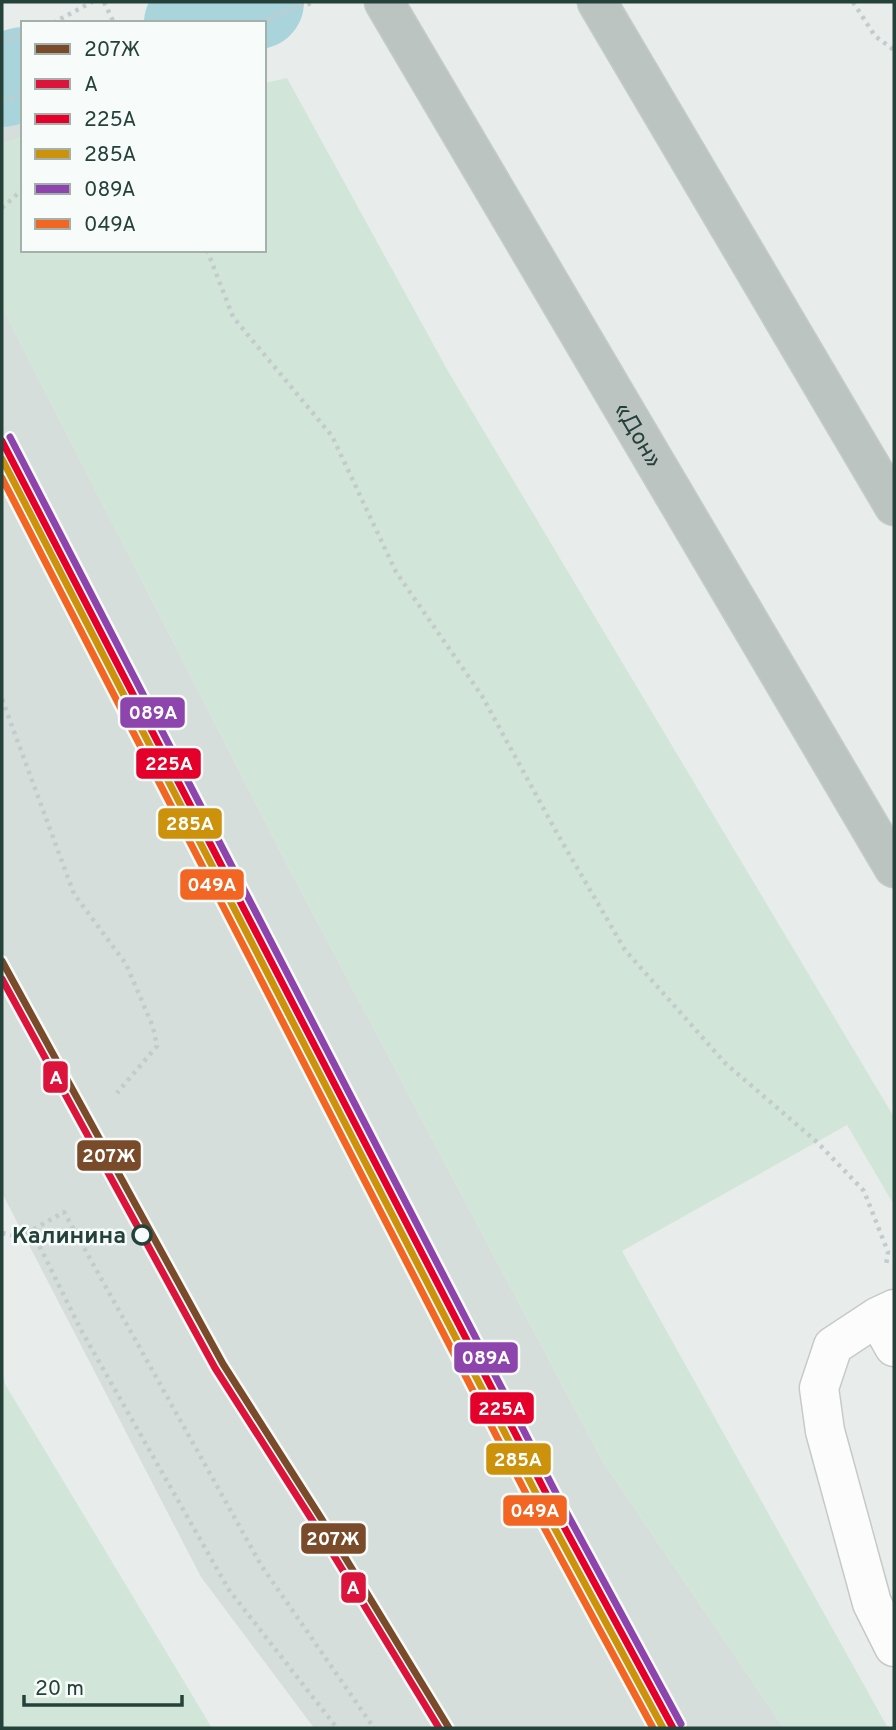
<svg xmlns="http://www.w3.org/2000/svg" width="896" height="1730" font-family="Overpass,sans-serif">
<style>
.built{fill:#d6dedb}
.green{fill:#d1e6d8}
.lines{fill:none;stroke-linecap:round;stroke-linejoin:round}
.river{stroke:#a9d4db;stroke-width:94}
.minor-casing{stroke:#c5cac8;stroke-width:41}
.highway-casing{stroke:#c3ccc9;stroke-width:41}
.path{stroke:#c3ccca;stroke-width:4.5;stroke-dasharray:3.5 5;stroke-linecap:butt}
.minor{stroke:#fcfcfc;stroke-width:38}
.highway{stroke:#bcc4c2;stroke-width:38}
.rail-1-casing{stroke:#f7fbf9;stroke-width:12}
.rail-2-casing{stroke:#f7fbf9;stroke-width:12}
.rail-3-casing{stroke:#f7fbf9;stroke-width:12}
.rail-4-casing{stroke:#f7fbf9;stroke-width:12}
.rail-5-casing{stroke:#f7fbf9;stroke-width:12}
.rail-6-casing{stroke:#f7fbf9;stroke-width:12}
.rail-1{stroke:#7a4b2a;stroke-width:7}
.rail-2{stroke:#dc143c;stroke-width:7}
.rail-3{stroke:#e4002b;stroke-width:7}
.rail-4{stroke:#cd920c;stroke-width:7}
.rail-5{stroke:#8e44ad;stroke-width:7}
.rail-6{stroke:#f26522;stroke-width:7}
.stop-dot{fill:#f7fbf9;stroke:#24423a;stroke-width:3.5}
.labels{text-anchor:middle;stroke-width:5;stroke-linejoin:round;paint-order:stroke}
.street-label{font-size:23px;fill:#24423a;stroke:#f7fbf9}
.stop-label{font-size:23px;font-weight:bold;fill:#24423a;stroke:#f7fbf9;text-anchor:end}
.line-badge{stroke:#f7fbf9;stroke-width:2.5}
.badge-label{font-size:19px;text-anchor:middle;font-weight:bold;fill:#fff}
</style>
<rect width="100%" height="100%" fill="#e8edeb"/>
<!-- built -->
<path class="built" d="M2 33 23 69V136L2 144Z
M2 307 290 870 602 1460 784 1728H314L201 1577 2 1193Z"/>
<!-- green -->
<path class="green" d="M287 78 448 371 894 1117V1205L847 1125 622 1251 888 1728H784L602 1460 290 870 2 307V144L23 136V250H264V83Z
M2 1367 5 1384 212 1728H2Z"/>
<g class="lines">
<!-- river -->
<path class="river" d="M191 23 257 2
M2 80 23 74"/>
<!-- minor casing -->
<g class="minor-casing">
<path id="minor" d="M894 1309 877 1317 894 1347
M877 1317 833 1346 819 1388 825 1431 872 1603 894 1647"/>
</g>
<!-- highway casing -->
<g class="highway-casing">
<g id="highway">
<path id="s1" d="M384 2 894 868"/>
<path d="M597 2 894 506"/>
</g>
</g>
<!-- path -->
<path class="path" d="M104 2 114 23
M853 2 875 36 894 50
M53 23 92 2
M260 23 288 10 315 2
M2 41 23 34
M2 100 23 95
M2 208 23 189
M207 250 233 317 332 436 396 572 482 696 558 835 625 950 725 1063 817 1142 864 1191 888 1252 886 1265
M2 699 74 894 126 964 153 1027 157 1046 117 1093
M32 1231 81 1330 229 1590 337 1728
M2 1233 20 1237 64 1212 261 1565 374 1728"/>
<!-- minor -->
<use href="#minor" class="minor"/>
<!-- highway -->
<use href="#highway" class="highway"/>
<!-- rail-1 casing -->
<g class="rail-1-casing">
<path id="rail-1" d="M2 961 223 1364 321 1518 449 1728"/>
</g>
<!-- rail-2 casing -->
<g class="rail-2-casing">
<path id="rail-2" d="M2 979 215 1368 314 1523 439 1728"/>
</g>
<!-- rail-3 casing -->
<g class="rail-3-casing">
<path id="rail-3" d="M2 441 549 1499 673 1728"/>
</g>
<!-- rail-4 casing -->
<g class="rail-4-casing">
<path id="rail-4" d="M2 459 541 1503 663 1728"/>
</g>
<!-- rail-5 casing -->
<g class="rail-5-casing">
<path id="rail-5" d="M10 437 557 1495 681 1724"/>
</g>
<!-- rail-6 casing -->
<g class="rail-6-casing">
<path id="rail-6" d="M2 478 533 1507 653 1728"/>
</g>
<!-- rail-1 -->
<use href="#rail-1" class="rail-1"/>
<!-- rail-2 -->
<use href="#rail-2" class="rail-2"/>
<!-- rail-3 -->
<use href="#rail-3" class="rail-3"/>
<!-- rail-4 -->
<use href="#rail-4" class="rail-4"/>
<!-- rail-5 -->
<use href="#rail-5" class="rail-5"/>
<!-- rail-6 -->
<use href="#rail-6" class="rail-6"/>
</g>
<!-- markers -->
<circle class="stop-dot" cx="142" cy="1235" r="9"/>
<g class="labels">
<!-- street labels -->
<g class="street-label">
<text dy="8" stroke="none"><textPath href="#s1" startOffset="502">«Дон»</textPath></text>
</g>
<!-- stop labels -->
<g class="stop-label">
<text x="126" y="1243">Калинина</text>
</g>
</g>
<g class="line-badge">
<rect x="119" y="696" width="67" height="33" rx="7" fill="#8e44ad"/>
<rect x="135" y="747" width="67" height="33" rx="7" fill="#e4002b"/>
<rect x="157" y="807" width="66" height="33" rx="7" fill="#cd920c"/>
<rect x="179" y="868" width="66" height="33" rx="7" fill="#f26522"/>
<rect x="42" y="1060" width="27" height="34" rx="7" fill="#dc143c"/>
<rect x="76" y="1139" width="66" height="33" rx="7" fill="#7a4b2a"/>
<rect x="453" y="1341" width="66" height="33" rx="7" fill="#8e44ad"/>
<rect x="469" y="1391" width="66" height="34" rx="7" fill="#e4002b"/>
<rect x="485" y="1442" width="67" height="34" rx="7" fill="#cd920c"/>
<rect x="502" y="1494" width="66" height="33" rx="7" fill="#f26522"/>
<rect x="300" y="1522" width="67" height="33" rx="7" fill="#7a4b2a"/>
<rect x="340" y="1571" width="27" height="33" rx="7" fill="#dc143c"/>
</g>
<g class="badge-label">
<text x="153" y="719">089А</text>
<text x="169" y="770">225А</text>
<text x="190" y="830">285А</text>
<text x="212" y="891">049А</text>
<text x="56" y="1084">A</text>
<text x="109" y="1162">207Ж</text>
<text x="486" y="1364">089А</text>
<text x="502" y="1415">225А</text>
<text x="518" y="1466">285А</text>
<text x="535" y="1517">049А</text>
<text x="333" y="1545">207Ж</text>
<text x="353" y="1594">A</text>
</g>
<!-- border -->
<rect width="896" height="1730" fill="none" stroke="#24423a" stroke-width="7"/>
<!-- legend -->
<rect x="21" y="21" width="245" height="231" fill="#f7fbf9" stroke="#a3b1ad" stroke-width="2"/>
<rect x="35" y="44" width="35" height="10" fill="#7a4b2a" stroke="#a3b1ad" stroke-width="2"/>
<text x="84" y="56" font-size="21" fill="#24423a">207Ж</text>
<rect x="35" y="79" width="35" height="10" fill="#dc143c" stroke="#a3b1ad" stroke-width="2"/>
<text x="84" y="91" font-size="21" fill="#24423a">A</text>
<rect x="35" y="114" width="35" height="10" fill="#e4002b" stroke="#a3b1ad" stroke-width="2"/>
<text x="84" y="126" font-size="21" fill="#24423a">225А</text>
<rect x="35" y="149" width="35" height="10" fill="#cd920c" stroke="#a3b1ad" stroke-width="2"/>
<text x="84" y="161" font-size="21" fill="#24423a">285А</text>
<rect x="35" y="184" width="35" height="10" fill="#8e44ad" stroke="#a3b1ad" stroke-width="2"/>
<text x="84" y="196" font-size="21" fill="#24423a">089А</text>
<rect x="35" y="219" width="35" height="10" fill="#f26522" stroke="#a3b1ad" stroke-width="2"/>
<text x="84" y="231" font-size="21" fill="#24423a">049А</text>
<!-- scale -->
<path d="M24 1695v10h158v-10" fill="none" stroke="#24423a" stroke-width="3.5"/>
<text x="35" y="1695" font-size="21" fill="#24423a" stroke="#f7fbf9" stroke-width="5" paint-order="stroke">20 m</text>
</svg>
